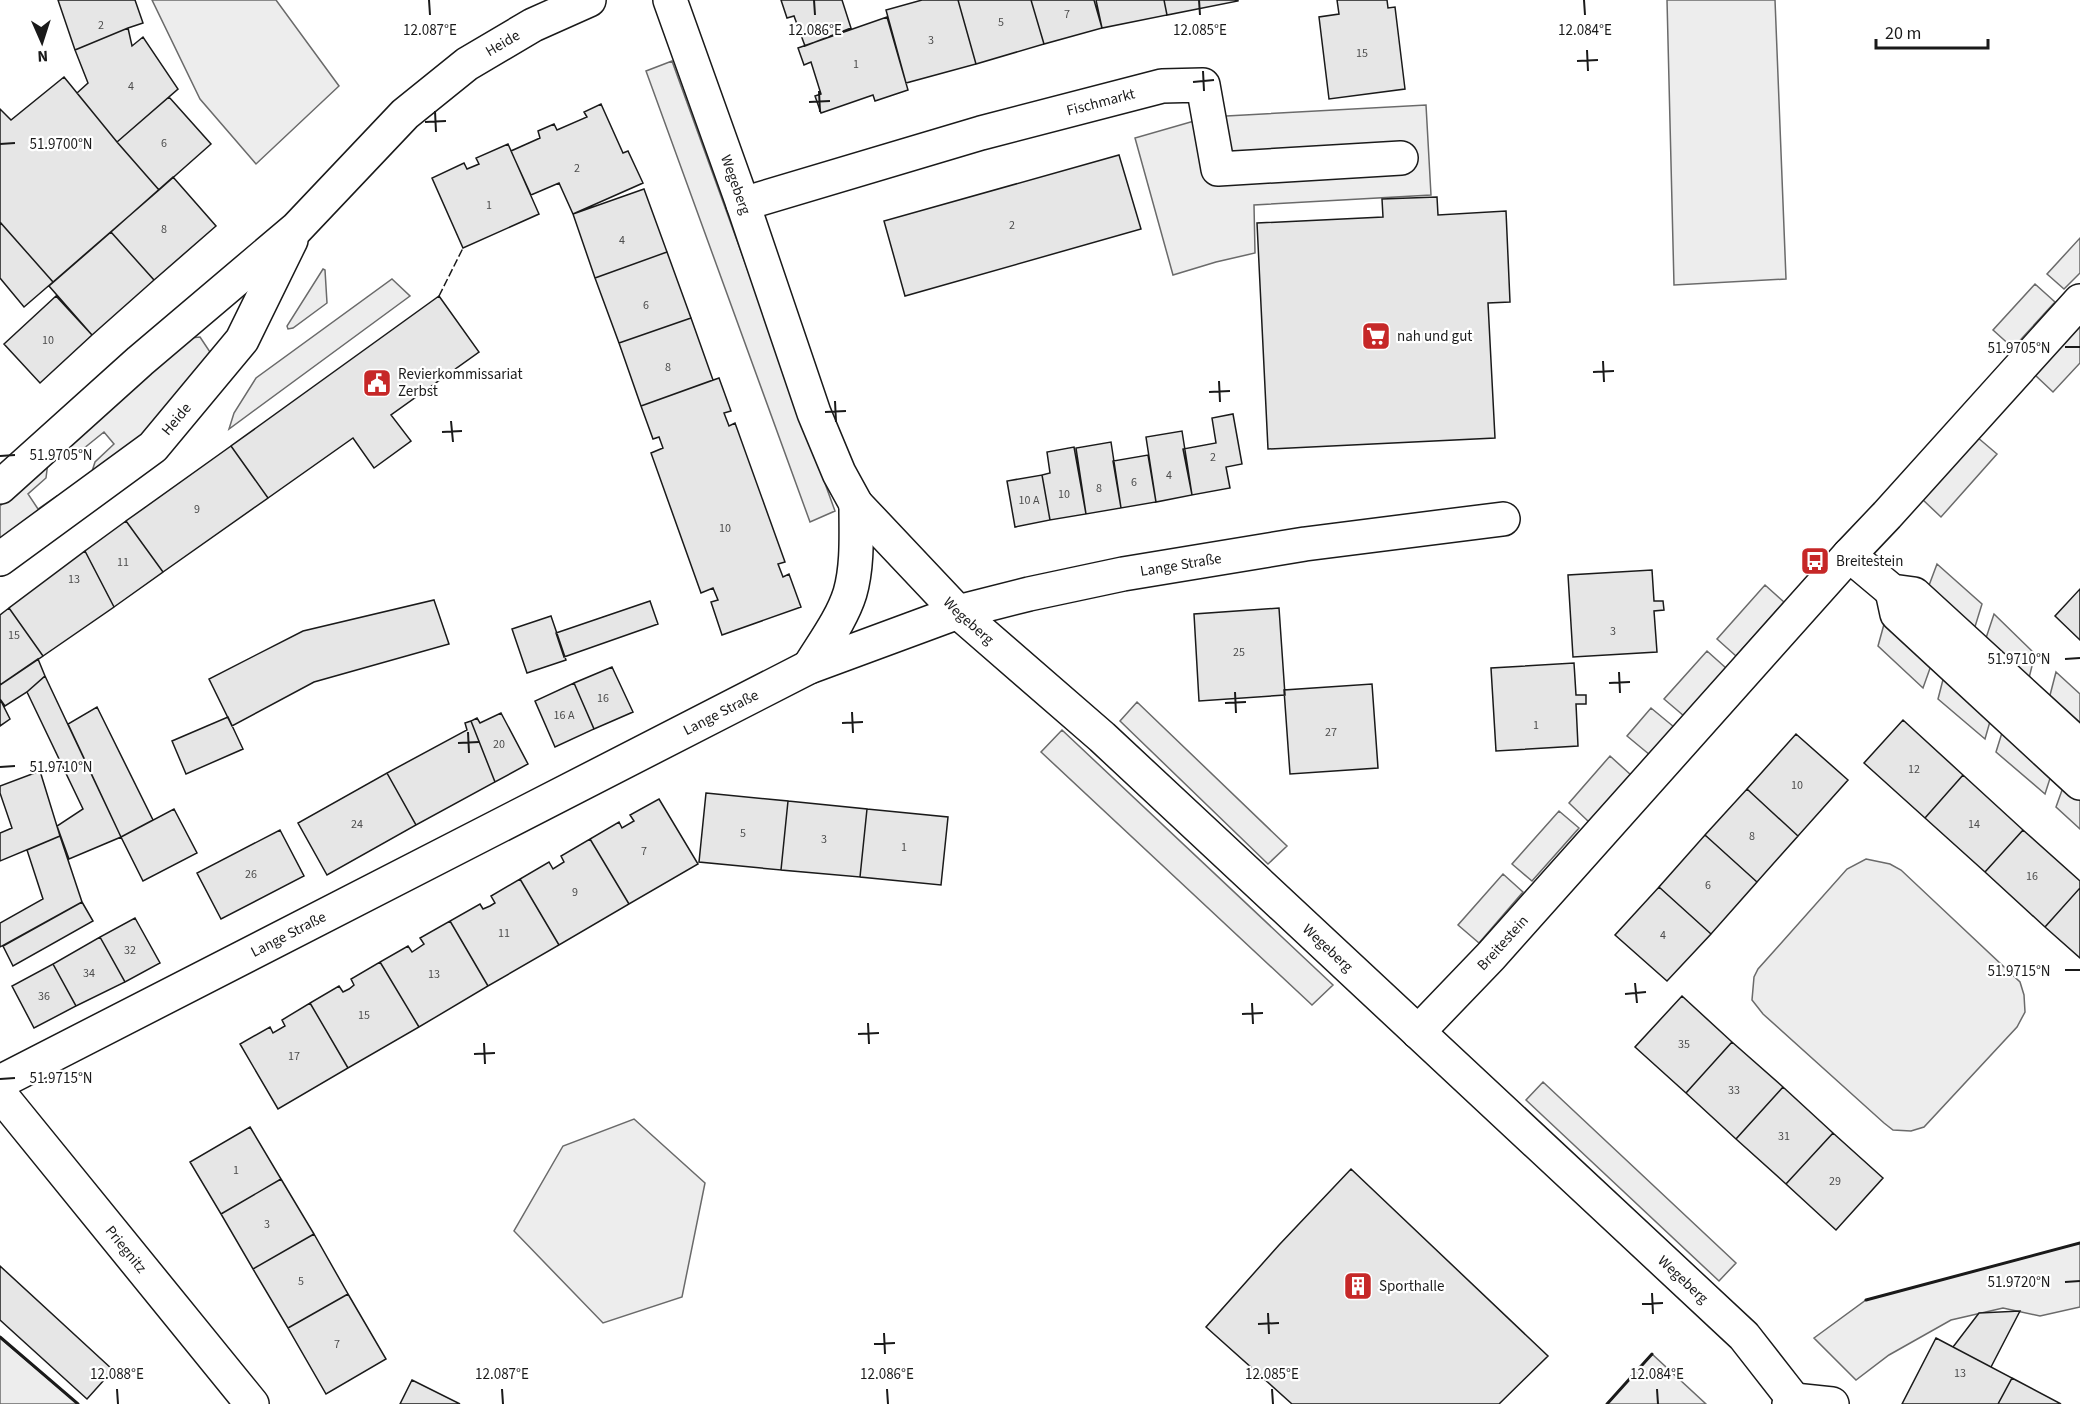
<svg xmlns="http://www.w3.org/2000/svg" width="2080" height="1404" font-family="'Source Sans 3',sans-serif">
<style>
.built{fill:#ededed;stroke:#6a6a6a;stroke-width:1.5}
.building{fill:#e6e6e6;stroke:#1a1a1a;stroke-width:1.5}
.lines{fill:none;stroke-linecap:round;stroke-linejoin:round}
.street-casing{stroke:#1a1a1a;stroke-width:36}
.secondary-casing{stroke:#1a1a1a;stroke-width:36}
.street{stroke:#fff;stroke-width:33}
.secondary{stroke:#fff;stroke-width:33}
.fence{stroke:#1a1a1a;stroke-width:1.5;stroke-dasharray:8 3;stroke-linecap:butt}
.wall{stroke:#1a1a1a;stroke-width:3}
.ticks{fill:none;stroke:#1a1a1a;stroke-width:2}
.labels{text-anchor:middle;stroke-width:4.5;stroke-linejoin:round;paint-order:stroke}
.number-label{font-size:12px;fill:#4d4d4d}
.street-label{font-size:15px;fill:#1a1a1a;stroke:#fff}
.poi-label{font-size:15px;fill:#1a1a1a;stroke:#fff;text-anchor:start}
.ticks-label{font-size:15px;text-anchor:middle;fill:#1a1a1a;stroke:#fff;stroke-width:4.5;stroke-linejoin:round;paint-order:stroke}
</style>
<rect width="100%" height="100%" fill="#fff"/>
<!-- built -->
<path class="built" d="M152 0H276L339 86 256 164 200 99Z
M1667 0H1775L1786 279 1674 285Z
M672 61 835 511 810 522 646 71Z
M1426 105 1431 195 1254 205 1255 253 1216 262 1173 275 1135 138 1208 117Z
M2080 238V273L2064 289 2047 274Z
M323 269 325 270 327 303 293 328 288 329 287 326Z
M392 279 410 296 229 429 234 413 256 378Z
M2035 284 2055 302 2013 348 1993 330Z
M2080 326V363L2053 392 2035 375Z
M200 337 210 352 178 401 151 430 89 481 95 462 114 444 104 432 83 449 64 447 190 338Z
M1977 437 1997 454 1941 517 1922 499Z
M48 462 46 478 28 494 38 509 57 496 74 492 0 546V506Z
M1937 564 1982 604 1974 630 1928 588Z
M1765 585 1784 602 1736 656 1717 639Z
M1994 614 2035 654 2029 678 1986 638Z
M1886 617 1933 660 1923 688 1878 646Z
M1707 651 1726 668 1684 716 1664 699Z
M1946 668 1993 711 1985 739 1938 699Z
M2056 672 2080 694V727L2049 699Z
M1137 702 1287 846 1268 864 1120 721Z
M1651 708 1674 727 1650 755 1627 736Z
M2005 723 2054 766 2045 794 1996 752Z
M1062 730 1333 985 1312 1005 1041 752Z
M1610 756 1631 775 1589 822 1569 803Z
M2066 779 2080 791V829L2056 807Z
M1559 811 1579 828 1532 881 1512 864Z
M1866 859 1890 864 1901 870 2020 982 2024 995 2025 1012 2017 1027 1924 1127 1911 1131 1893 1130 1884 1123 1763 1014 1752 1000 1754 977 1758 969 1847 869Z
M1503 874 1523 892 1479 943 1458 925Z
M1543 1082 1736 1263 1719 1281 1526 1100Z
M634 1119 705 1183 682 1297 603 1323 514 1231 563 1146Z
M2080 1243V1307L2040 1316 2003 1308 1951 1320 1889 1355 1856 1380 1814 1338 1866 1300Z
M0 1338 20 1355 78 1404H0Z
M1652 1354 1706 1404H1607Z"/>
<!-- building -->
<path class="building" d="M58 0H135L143 23 128 28 75 50Z
M781 0H842L851 28 805 46 794 16 787 18Z
M922 0H958L976 64 906 83 886 10Z
M958 0H1031L1044 44 976 64Z
M1031 0H1094L1102 28 1044 44Z
M1096 0H1164L1167 15 1102 28Z
M1164 0H1238V1L1167 15Z
M1337 0H1387L1388 8 1395 7 1405 89 1329 99 1319 17 1339 14Z
M887 17 908 90 875 101 873 95 821 113 815 96 821 94 811 62 804 65 798 48Z
M128 28 132 46 143 37 178 89 117 142 77 93 88 83 75 50Z
M64 77 117 142 159 190 53 282 0 222V109L11 120Z
M169 97 211 144 159 190 117 142Z
M601 104 623 153 628 151 643 183 573 214 559 183 531 195 511 151 540 138 538 131 554 124 557 130 587 117 584 112Z
M508 144 539 214 463 248 432 178 464 163 467 169 479 164 476 158Z
M1119 155 1141 229 905 296 884 221Z
M173 177 216 226 154 280 111 232Z
M644 189 667 252 595 278 573 214Z
M1437 197 1438 215 1506 211 1510 302 1488 303 1495 438 1268 449 1257 223 1383 217 1382 199Z
M0 222 53 282 24 307 0 278Z
M111 232 154 280 92 335 49 286Z
M667 252 691 318 619 343 595 278Z
M56 296 92 335 40 383 4 344Z
M439 296 479 352 391 415 411 441 374 468 353 438 268 498 231 446Z
M691 318 713 380 641 406 619 343Z
M719 378 731 411 724 413 729 426 735 423 785 562 778 564 783 577 789 574 801 607 722 635 711 602 718 600 713 588 701 593 651 453 663 448 659 437 653 439 641 406Z
M1233 414 1242 464 1226 467 1230 488 1192 495 1183 449 1216 443 1212 418Z
M1182 431 1192 495 1156 502 1146 437Z
M1111 442 1121 508 1086 514 1076 448Z
M231 446 268 498 163 572 126 521Z
M1074 447 1086 514 1050 520 1042 475 1050 473 1047 452Z
M1148 455 1156 502 1121 508 1113 461Z
M1042 475 1050 520 1015 527 1007 481Z
M126 521 163 572 114 607 85 551Z
M85 551 114 607 43 656 9 608Z
M1652 570 1654 601H1663L1664 610 1654 611 1657 652 1573 657 1568 575Z
M2080 589V640L2055 616Z
M434 600 449 644 314 682 232 726 209 679 303 631Z
M650 601 658 624 564 657 556 633Z
M9 608 43 656 0 685V615Z
M1279 608 1285 695 1199 701 1194 614Z
M551 616 566 660 527 673 512 629Z
M38 659 45 676 27 692 5 706 0 699V685Z
M1574 663 1576 695H1586V704H1576L1578 746 1496 751 1491 668Z
M612 667 633 712 594 729 574 683Z
M45 676 121 837 69 859 57 826 83 809 27 692Z
M574 683 594 729 555 747 535 701Z
M1372 684 1378 768 1290 774 1284 690Z
M0 699 10 719 0 726Z
M97 707 153 820 121 837 68 724Z
M501 713 528 764 495 782 471 721 477 718 480 723Z
M228 717 243 749 186 774 172 741Z
M1903 720 1963 775 1925 818 1864 763Z
M471 721 495 782 416 825 387 773 467 730 465 723Z
M1796 734 1848 780 1798 836 1747 789Z
M40 771 60 836 0 861V833L12 828 0 793V786Z
M387 773 416 825 327 875 298 823Z
M1963 775 2023 830 1985 872 1925 818Z
M1747 789 1798 836 1757 882 1705 835Z
M706 793 788 801 781 870 699 862Z
M659 799 698 864 629 904 590 839 619 822 622 828 634 821 630 815Z
M788 801 867 809 860 877 781 870Z
M174 809 197 853 143 881 121 837Z
M867 809 948 817 941 885 860 877Z
M280 830 304 876 221 919 197 873Z
M2023 830 2080 881V888L2045 927 1985 872Z
M1705 835 1757 882 1711 934 1659 887Z
M60 836 82 902 0 947V923L43 899 27 850Z
M590 839 629 904 559 945 520 879 549 862 553 869 564 862 561 856Z
M520 879 559 945 488 986 450 921 480 904 483 909 490 906 495 903 491 896Z
M1659 887 1711 934 1667 981 1615 935Z
M2080 888V958L2045 927Z
M82 902 93 921 13 966 3 946Z
M135 918 160 963 125 982 100 937Z
M450 921 488 986 419 1027 380 962 408 946 412 952 424 944 420 938Z
M100 937 125 982 76 1006 53 964Z
M380 962 419 1027 348 1068 310 1003 339 986 343 992 349 989 354 985 351 979Z
M53 964 76 1006 34 1028 12 986Z
M1682 996 1732 1042 1686 1093 1635 1047Z
M310 1003 348 1068 278 1109 240 1044 270 1027 273 1033 285 1026 282 1020Z
M1732 1042 1783 1087 1736 1139 1686 1093Z
M1783 1087 1833 1133 1786 1184 1736 1139Z
M250 1127 281 1179 221 1214 190 1162Z
M1833 1133 1883 1178 1836 1230 1786 1184Z
M1351 1169 1548 1356 1499 1404H1292L1206 1327 1279 1245Z
M281 1179 314 1234 253 1269 221 1214Z
M314 1234 348 1294 288 1328 253 1269Z
M0 1266 113 1370 87 1399 0 1320Z
M348 1294 386 1359 326 1394 288 1328Z
M2020 1311 1991 1367 1953 1347 1979 1313Z
M1936 1338 2012 1378 1998 1404H1902Z
M2012 1378 2061 1404H1998Z
M412 1380 460 1404H400Z"/>
<g class="lines">
<!-- street casing -->
<g class="street-casing">
<g id="street">
<path id="s1" d="M670 0 743 204 814 413 839 473 856 504 958 612 1102 737 1744 1336 1794 1400"/>
<path id="s2" d="M743 204 981 133 1162 86 1203 85 1218 169 1401 158"/>
<path id="s3" d="M0 487 140 361 297 228 405 114 467 64 533 25 589 0"/>
<path d="M1849 555 1892 591 1914 594 2080 746"/>
<path id="s4" d="M0 559 153 447 242 340 291 240"/>
<path d="M1892 591 1897 614 2080 783"/>
<path d="M809 667C823 644 842 619 850 593 858 565 856 533 856 504"/>
<path id="s5" d="M1418 1032 1491 956 1849 555 1887 515 2080 301"/>
<path id="s6" d="M0 1082 809 667 958 612 1029 594 1123 574 1305 544 1503 519"/>
<path id="s7" d="M0 1094 252 1404"/>
</g>
</g>
<!-- secondary casing -->
<g class="secondary-casing">
<path id="secondary" d="M1789 1404 1794 1400 1832 1404"/>
</g>
<!-- street -->
<use href="#street" class="street"/>
<!-- secondary -->
<use href="#secondary" class="secondary"/>
<!-- fence -->
<path class="fence" d="M439 296 463 248"/>
<!-- wall -->
<path class="wall" d="M1866 1300 2080 1243
M0 1337 78 1404
M1607 1404 1652 1354"/>
</g>
<!-- ticks -->
<path class="ticks" d="M429 0 430 15M814 0 815 15M1199 0 1200 15M1584 0 1585 15M1587 50 1588 71M1577 61 1598 60M1203 71 1204 91M1193 82 1214 80M819 91 820 112M809 102 830 101M435 111 436 132M425 122 446 121M0 144 15 143M2065 347H2080M1603 361 1604 382M1593 372 1614 371M1219 381 1220 402M1209 392 1230 391M835 401 836 422M825 412 846 411M451 421 453 442M442 432 462 431M0 456 15 455M2065 659 2080 658M1619 672 1620 693M1609 683 1630 682M1235 692 1236 713M1225 703 1246 702M852 712 853 733M842 723 863 722M468 732 469 753M458 743 479 742M0 767 15 766M2065 970H2080M1635 983 1637 1003M1625 994 1646 992M1252 1003 1253 1024M1242 1014 1263 1013M868 1023 869 1044M858 1034 879 1033M484 1043 485 1064M474 1054 495 1053M0 1079 15 1078M2065 1282 2080 1281M1652 1293 1653 1314M1642 1304 1663 1303M1268 1313 1269 1334M1258 1324 1279 1323M884 1333 885 1354M874 1344 895 1343M117 1389 118 1404M502 1389 503 1404M887 1389 888 1404M1272 1389 1273 1404M1657 1389 1658 1404"/>
<!-- icons -->
<defs>
<g id="supermarket-square" transform="scale(1.5)"><rect x="-9" y="-9" width="18" height="18" rx="4" fill="#c62828" stroke="#fff"/><path d="M-6-5.5h2.5l.6 2H6L4.5 2H-2.5L-4.4-4H-6ZM-1.5 3.2a1.3 1.3 0 1 0 .1 0ZM3 3.2a1.3 1.3 0 1 0 .1 0Z" fill="#fff"/></g>
<g id="civic-square" transform="scale(1.5)"><rect x="-9" y="-9" width="18" height="18" rx="4" fill="#c62828" stroke="#fff"/><path d="M-.6-6.5H3V-4.5H.6V-3L4-1V1h2V6H-6V1h2V-1L-.6-3ZM-1.2 2.5V6h2.4V2.5Z" fill="#fff"/></g>
<g id="bus-square" transform="scale(1.5)"><rect x="-9" y="-9" width="18" height="18" rx="4" fill="#c62828" stroke="#fff"/><path d="M-5-6H5V4H4V6H2V4H-2V6H-4V4H-5ZM-3.5-4V0h7V-4ZM-3.5 1.2v1.5H-2V1.2ZM2 1.2v1.5H3.5V1.2Z" fill="#fff"/></g>
<g id="building-square" transform="scale(1.5)"><rect x="-9" y="-9" width="18" height="18" rx="4" fill="#c62828" stroke="#fff"/><path d="M-4-6H4V6H1V3H-1V6H-4ZM-2.5-4.3h1.7v1.8h-1.7ZM.8-4.3h1.7v1.8H.8ZM-2.5-1h1.7V.8h-1.7ZM.8-1h1.7V.8H.8Z" fill="#fff"/></g>
</defs>
<g fill-rule="evenodd">
<use href="#supermarket-square" x="1376" y="336"/>
<use href="#civic-square" x="377" y="383"/>
<use href="#bus-square" x="1815" y="561"/>
<use href="#building-square" x="1358" y="1286"/>
</g>
<g class="labels">
<!-- number labels -->
<g class="number-label">
<text x="1067" y="18">7</text>
<text x="1001" y="26">5</text>
<text x="101" y="29">2</text>
<text x="931" y="44">3</text>
<text x="1362" y="57">15</text>
<text x="856" y="68">1</text>
<text x="131" y="90">4</text>
<text x="164" y="147">6</text>
<text x="577" y="172">2</text>
<text x="489" y="209">1</text>
<text x="1012" y="229">2</text>
<text x="164" y="233">8</text>
<text x="622" y="244">4</text>
<text x="646" y="309">6</text>
<text x="48" y="344">10</text>
<text x="668" y="371">8</text>
<text x="1213" y="461">2</text>
<text x="1169" y="479">4</text>
<text x="1134" y="486">6</text>
<text x="1099" y="492">8</text>
<text x="1064" y="498">10</text>
<text x="1029" y="504">10 A</text>
<text x="197" y="513">9</text>
<text x="725" y="532">10</text>
<text x="123" y="566">11</text>
<text x="74" y="583">13</text>
<text x="1613" y="635">3</text>
<text x="14" y="639">15</text>
<text x="1239" y="656">25</text>
<text x="603" y="702">16</text>
<text x="564" y="719">16 A</text>
<text x="1536" y="729">1</text>
<text x="1331" y="736">27</text>
<text x="499" y="748">20</text>
<text x="1914" y="773">12</text>
<text x="1797" y="789">10</text>
<text x="357" y="828">24</text>
<text x="1974" y="828">14</text>
<text x="743" y="837">5</text>
<text x="1752" y="840">8</text>
<text x="824" y="843">3</text>
<text x="904" y="851">1</text>
<text x="644" y="855">7</text>
<text x="251" y="878">26</text>
<text x="2032" y="880">16</text>
<text x="1708" y="889">6</text>
<text x="575" y="896">9</text>
<text x="504" y="937">11</text>
<text x="1663" y="939">4</text>
<text x="130" y="954">32</text>
<text x="89" y="977">34</text>
<text x="434" y="978">13</text>
<text x="44" y="1000">36</text>
<text x="364" y="1019">15</text>
<text x="1684" y="1048">35</text>
<text x="294" y="1060">17</text>
<text x="1734" y="1094">33</text>
<text x="1784" y="1140">31</text>
<text x="236" y="1174">1</text>
<text x="1835" y="1185">29</text>
<text x="267" y="1228">3</text>
<text x="301" y="1285">5</text>
<text x="337" y="1348">7</text>
<text x="1960" y="1377">13</text>
</g>
<!-- street labels -->
<g class="street-label">
<text dy="5" stroke="none"><textPath href="#s3" startOffset="672">Heide</textPath></text>
<text dy="5" stroke="none"><textPath href="#s2" startOffset="372">Fischmarkt</textPath></text>
<text dy="5" stroke="none"><textPath href="#s1" startOffset="196">Wegeberg</textPath></text>
<text dy="5" stroke="none"><textPath href="#s4" startOffset="226">Heide</textPath></text>
<text dy="5" stroke="none"><textPath href="#s6" startOffset="1296">Lange Straße</textPath></text>
<text dy="5" stroke="none"><textPath href="#s1" startOffset="700">Wegeberg</textPath></text>
<text dy="5" stroke="none"><textPath href="#s6" startOffset="810">Lange Straße</textPath></text>
<text dy="5" stroke="none"><textPath href="#s6" startOffset="324">Lange Straße</textPath></text>
<text dy="5" stroke="none"><textPath href="#s5" startOffset="123">Breitestein</textPath></text>
<text dy="5" stroke="none"><textPath href="#s1" startOffset="1186">Wegeberg</textPath></text>
<text dy="5" stroke="none"><textPath href="#s7" startOffset="200">Priegnitz</textPath></text>
<text dy="5" stroke="none"><textPath href="#s1" startOffset="1672">Wegeberg</textPath></text>
</g>
<!-- poi labels -->
<g class="poi-label">
<text x="1397" y="341">nah und gut</text>
<text x="398" y="379">Revierkommissariat<tspan x="398" dy="17">Zerbst</tspan></text>
<text x="1836" y="566">Breitestein</text>
<text x="1379" y="1291">Sporthalle</text>
</g>
</g>
<g class="ticks-label">
<text x="430" y="35">12.087°E</text>
<text x="815" y="35">12.086°E</text>
<text x="1200" y="35">12.085°E</text>
<text x="1585" y="35">12.084°E</text>
<text x="61" y="149">51.9700°N</text>
<text x="2019" y="353">51.9705°N</text>
<text x="61" y="460">51.9705°N</text>
<text x="2019" y="664">51.9710°N</text>
<text x="61" y="772">51.9710°N</text>
<text x="2019" y="976">51.9715°N</text>
<text x="61" y="1083">51.9715°N</text>
<text x="2019" y="1287">51.9720°N</text>
<text x="117" y="1379">12.088°E</text>
<text x="502" y="1379">12.087°E</text>
<text x="887" y="1379">12.086°E</text>
<text x="1272" y="1379">12.085°E</text>
<text x="1657" y="1379">12.084°E</text>
</g>
<!-- north arrow -->
<g transform="translate(42 42) rotate(177)" stroke="#ffffff" stroke-width="4.5" paint-order="stroke">
<path d="M0-4.5L10 22L0 15L-10 22Z" fill="#1a1a1a"/>
<text y="-9" font-size="16" font-weight="bold" text-anchor="middle" fill="#1a1a1a">N</text>
</g>
<!-- scale -->
<path d="M1876 39v9h112v-9" fill="none" stroke="#1a1a1a" stroke-width="3"/>
<text x="1885" y="39" font-size="18" fill="#1a1a1a" stroke="#ffffff" stroke-width="4.5" paint-order="stroke">20 m</text>
</svg>
